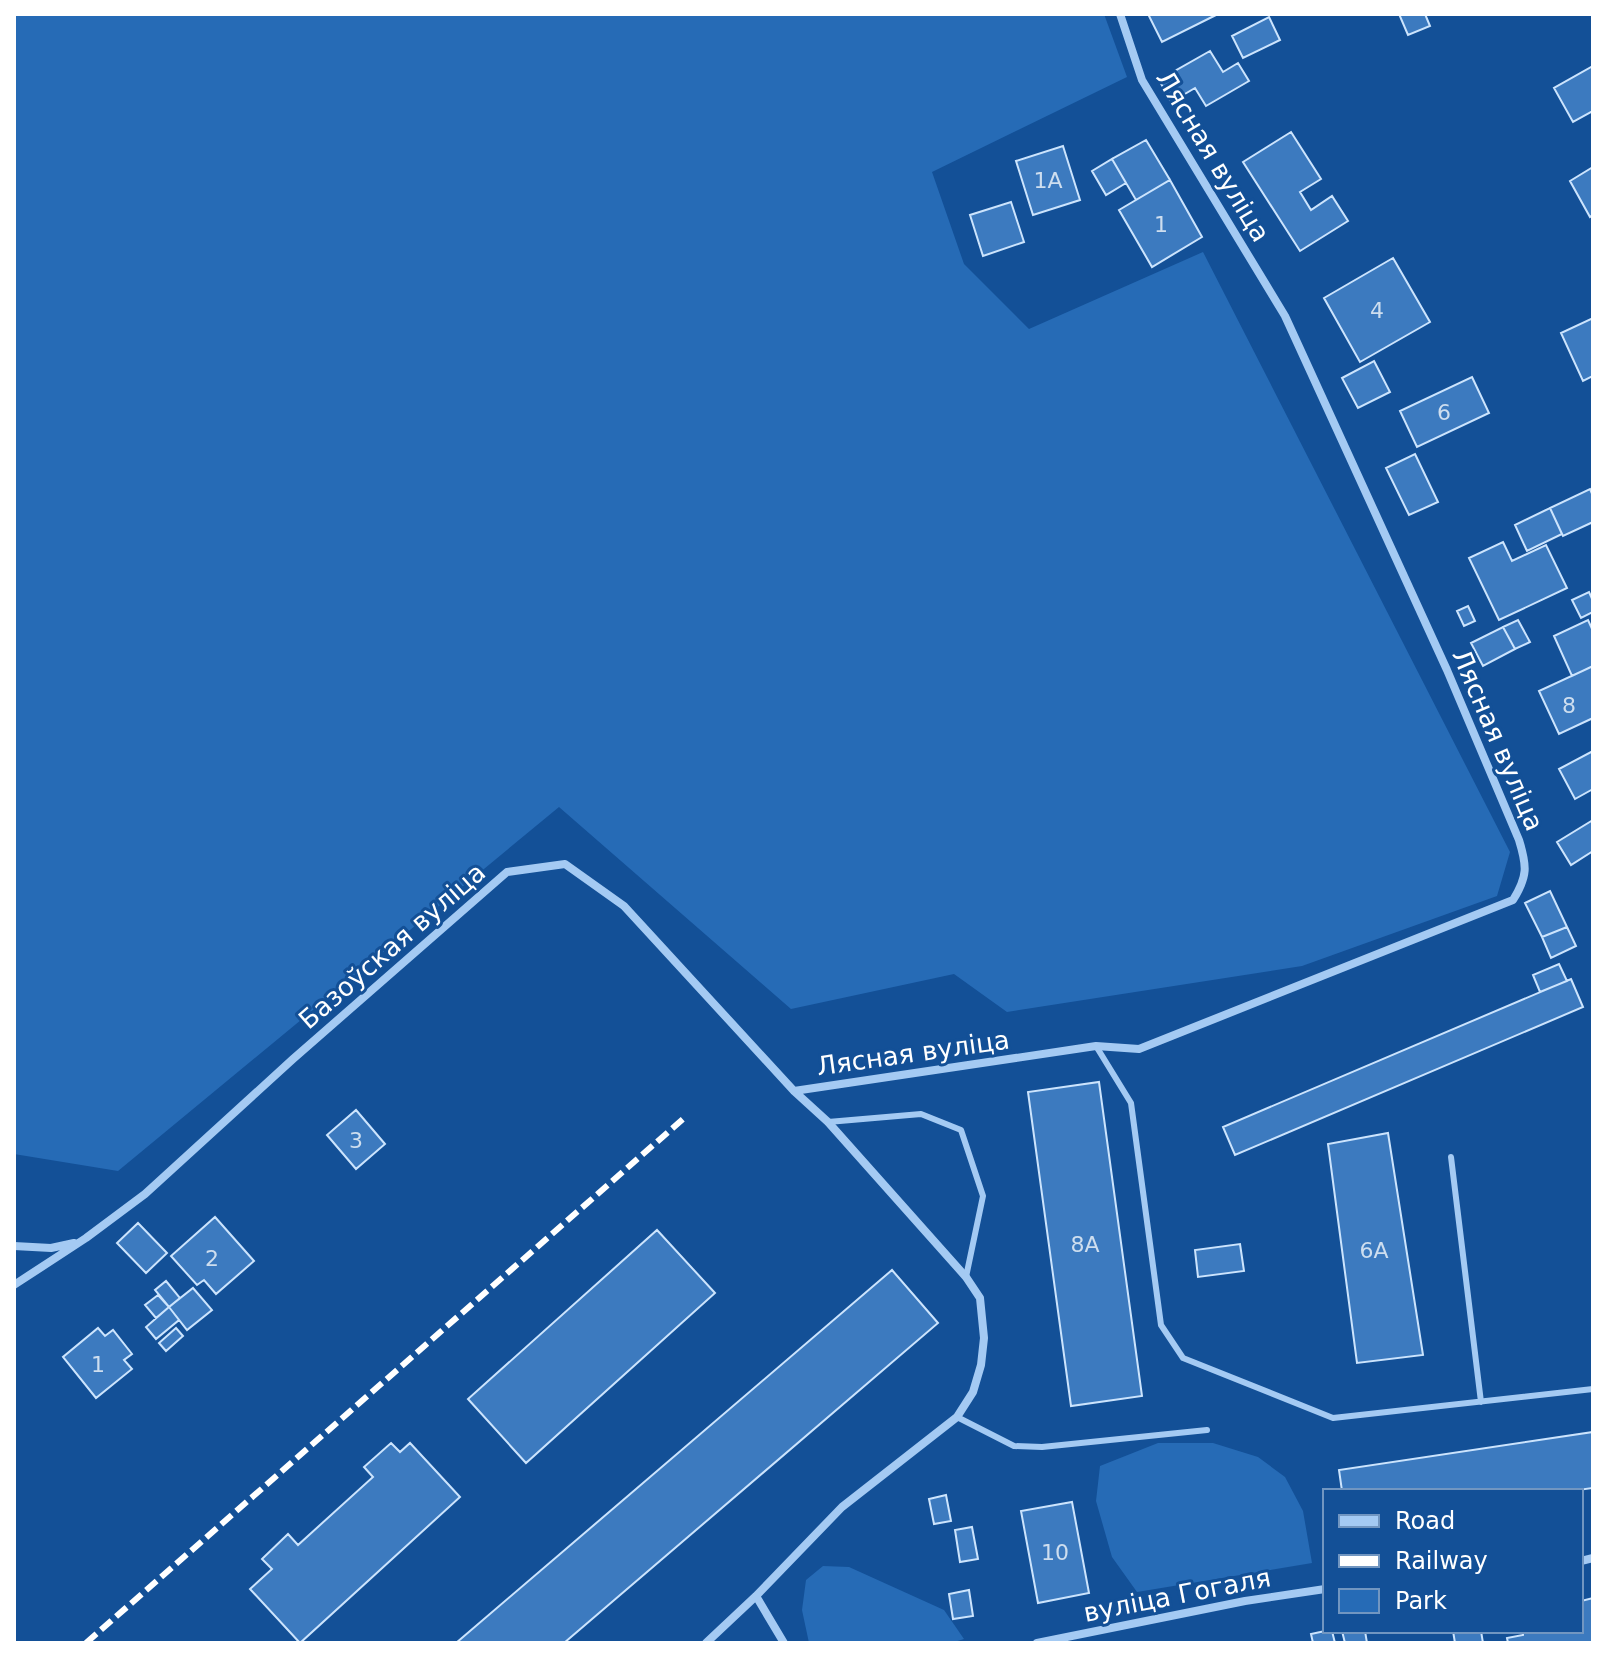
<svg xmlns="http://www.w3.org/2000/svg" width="1607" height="1657" font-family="'DejaVu Sans',sans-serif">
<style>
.green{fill:#266bb6}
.building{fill:#3c7abf;stroke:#cce4fd;stroke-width:2}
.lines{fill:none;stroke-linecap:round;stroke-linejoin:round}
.lane{stroke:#a4caf3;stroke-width:6}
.street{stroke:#a4caf3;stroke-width:8}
.rail{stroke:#fff;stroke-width:6;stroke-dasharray:14 6;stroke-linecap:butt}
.labels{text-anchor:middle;stroke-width:6;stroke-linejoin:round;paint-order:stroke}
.number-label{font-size:22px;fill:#cedeef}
.street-label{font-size:26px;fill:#fff;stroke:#135097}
</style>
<rect width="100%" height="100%" fill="#135097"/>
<!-- green -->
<path class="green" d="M14 14H1104L1127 77 932 172 964 264 1029 329 1203 252 1510 852 1497 896 1302 966 1007 1012 954 974 791 1009 559 807 118 1171 14 1154Z
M1158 1443H1213L1258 1457 1285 1477 1303 1511 1312 1563 1137 1592 1112 1557 1096 1501 1100 1466Z
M823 1566 849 1567 944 1610 964 1639 951 1643H809L802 1610 806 1580Z"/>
<!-- building -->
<path class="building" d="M1148 14H1218L1162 42Z
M1399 14H1425L1430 26 1408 35Z
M1269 17 1280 40 1243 58 1232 36Z
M1210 51 1223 72 1238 63 1249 81 1206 106 1195 88 1171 102 1159 80Z
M1593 66V111L1573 122 1554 88Z
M1291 132 1321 179 1300 192 1311 210 1332 196 1348 221 1300 251 1243 162Z
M1146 140 1170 180 1136 200 1112 159Z
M1063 146 1080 200 1033 215 1016 161Z
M1112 159 1126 183 1106 195 1092 171Z
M1593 167V215L1590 217 1570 181Z
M1170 180 1202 237 1152 267 1119 210Z
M1011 202 1024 242 983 256 970 215Z
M1393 258 1430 322 1360 362 1324 298Z
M1593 318V376L1583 381 1561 333Z
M1374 361 1390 392 1358 408 1342 378Z
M1472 377 1489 413 1417 447 1400 411Z
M1415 454 1438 502 1409 515 1386 468Z
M1590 489 1593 496V522L1563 536 1550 508Z
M1550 508 1562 534 1527 551 1515 525Z
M1503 542 1512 561 1546 545 1567 588 1499 620 1469 558Z
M1589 592 1593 601V612L1581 618 1572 600Z
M1468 606 1475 621 1464 626 1457 611Z
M1518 620 1530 642 1515 649 1503 627Z
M1588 620 1593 631V666L1572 676 1554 636Z
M1503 627 1515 649 1483 666 1471 643Z
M1593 666V718L1559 734 1539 691Z
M1593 751V789L1575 799 1559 769Z
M1593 820V851L1571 865 1557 842Z
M1550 891 1567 927 1542 937 1525 903Z
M1567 927 1576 946 1551 958 1542 937Z
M1559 964 1567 981 1540 992 1533 975Z
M1571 979 1583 1007 1235 1155 1223 1127Z
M1099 1082 1142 1396 1071 1406 1028 1092Z
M356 1110 385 1144 356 1169 327 1135Z
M1388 1133 1423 1355 1357 1363 1328 1144Z
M215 1217 254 1261 216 1294 204 1280 197 1285 171 1256Z
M138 1223 167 1253 146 1273 117 1243Z
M657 1230 715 1293 526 1463 468 1399Z
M1240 1244 1244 1271 1198 1277 1195 1250Z
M892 1270 938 1323 564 1643H456Z
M166 1281 180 1298 169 1307 155 1290Z
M193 1288 212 1310 187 1330 169 1307Z
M158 1295 169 1307 156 1318 145 1305Z
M169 1307 179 1320 156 1339 146 1327Z
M98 1328 105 1336 113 1330 132 1354 124 1360 132 1369 96 1398 63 1357Z
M176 1328 183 1336 166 1351 159 1343Z
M1593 1432V1488L1571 1491H1342L1339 1470Z
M391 1443 400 1452 410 1443 460 1497 300 1643 250 1589 272 1569 262 1559 288 1534 298 1545 373 1477 364 1467Z
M946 1495 951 1521 934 1524 929 1499Z
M1072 1502 1089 1593 1038 1603 1021 1511Z
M972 1527 978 1559 960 1562 955 1530Z
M969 1590 973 1616 953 1619 949 1594Z
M1593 1598V1643H1508L1507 1638 1523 1635V1631H1581V1601Z
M1325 1631H1332L1335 1643H1313L1311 1634Z
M1342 1631H1365L1367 1643H1345Z
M1453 1631H1481L1483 1643H1455Z"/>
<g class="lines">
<!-- lane -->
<path class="lane" d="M1096 1046 1131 1103 1161 1325 1183 1358 1333 1418 1593 1389
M828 1122 921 1114 961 1130 983 1196 966 1277
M1451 1157 1481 1402
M957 1417 1014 1446 1042 1447 1207 1430"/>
<!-- street -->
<path class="street" d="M794 1091 1096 1046 1139 1049 1513 900C1528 876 1527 866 1519 840L1447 670 1285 316 1142 80 1120 14
M14 1246 51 1248 74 1243
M14 1285 86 1238 145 1194 293 1059 507 872 565 864 624 906 794 1091 828 1122 966 1277 980 1298 984 1338 981 1365 973 1392 957 1417 842 1507 756 1596 706 1643
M1581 1561 1593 1558
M756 1596 784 1643
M1037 1643 1245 1601 1325 1589"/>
<!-- rail -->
<path class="rail" d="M86 1643 683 1119"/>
</g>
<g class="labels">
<!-- number labels -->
<g class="number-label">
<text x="1048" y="188">1А</text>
<text x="1161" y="232">1</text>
<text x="1377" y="318">4</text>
<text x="1444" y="420">6</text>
<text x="1569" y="713">8</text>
<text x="356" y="1148">3</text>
<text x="1085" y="1252">8А</text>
<text x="1374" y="1258">6А</text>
<text x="212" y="1266">2</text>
<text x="98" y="1372">1</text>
<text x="1055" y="1560">10</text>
</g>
<!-- street labels -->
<g class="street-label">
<text transform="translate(1213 156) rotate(59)" y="9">Лясная вуліца</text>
<text transform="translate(1498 740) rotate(67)" y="9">Лясная вуліца</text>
<text transform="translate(392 946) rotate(-41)" y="9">Базоўская вуліца</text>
<text transform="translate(913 1053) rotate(-8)" y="9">Лясная вуліца</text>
<text transform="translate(1177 1595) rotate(-11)" y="9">вуліца Гогаля</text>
</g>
</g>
<!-- border -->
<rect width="1607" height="1657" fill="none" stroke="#ffffff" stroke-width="32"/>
<!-- legend -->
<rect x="1323" y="1489" width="260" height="144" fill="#135097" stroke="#7196c1" stroke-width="2"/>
<rect x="1339" y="1515" width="40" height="12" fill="#a4caf3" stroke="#7196c1" stroke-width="2"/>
<text x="1395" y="1529" font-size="24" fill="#ffffff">Road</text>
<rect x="1339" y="1555" width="40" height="12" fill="#ffffff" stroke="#7196c1" stroke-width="2"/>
<text x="1395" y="1569" font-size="24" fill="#ffffff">Railway</text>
<rect x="1339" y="1589" width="40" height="24" fill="#266bb6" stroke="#7196c1" stroke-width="2"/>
<text x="1395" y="1609" font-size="24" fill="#ffffff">Park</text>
</svg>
